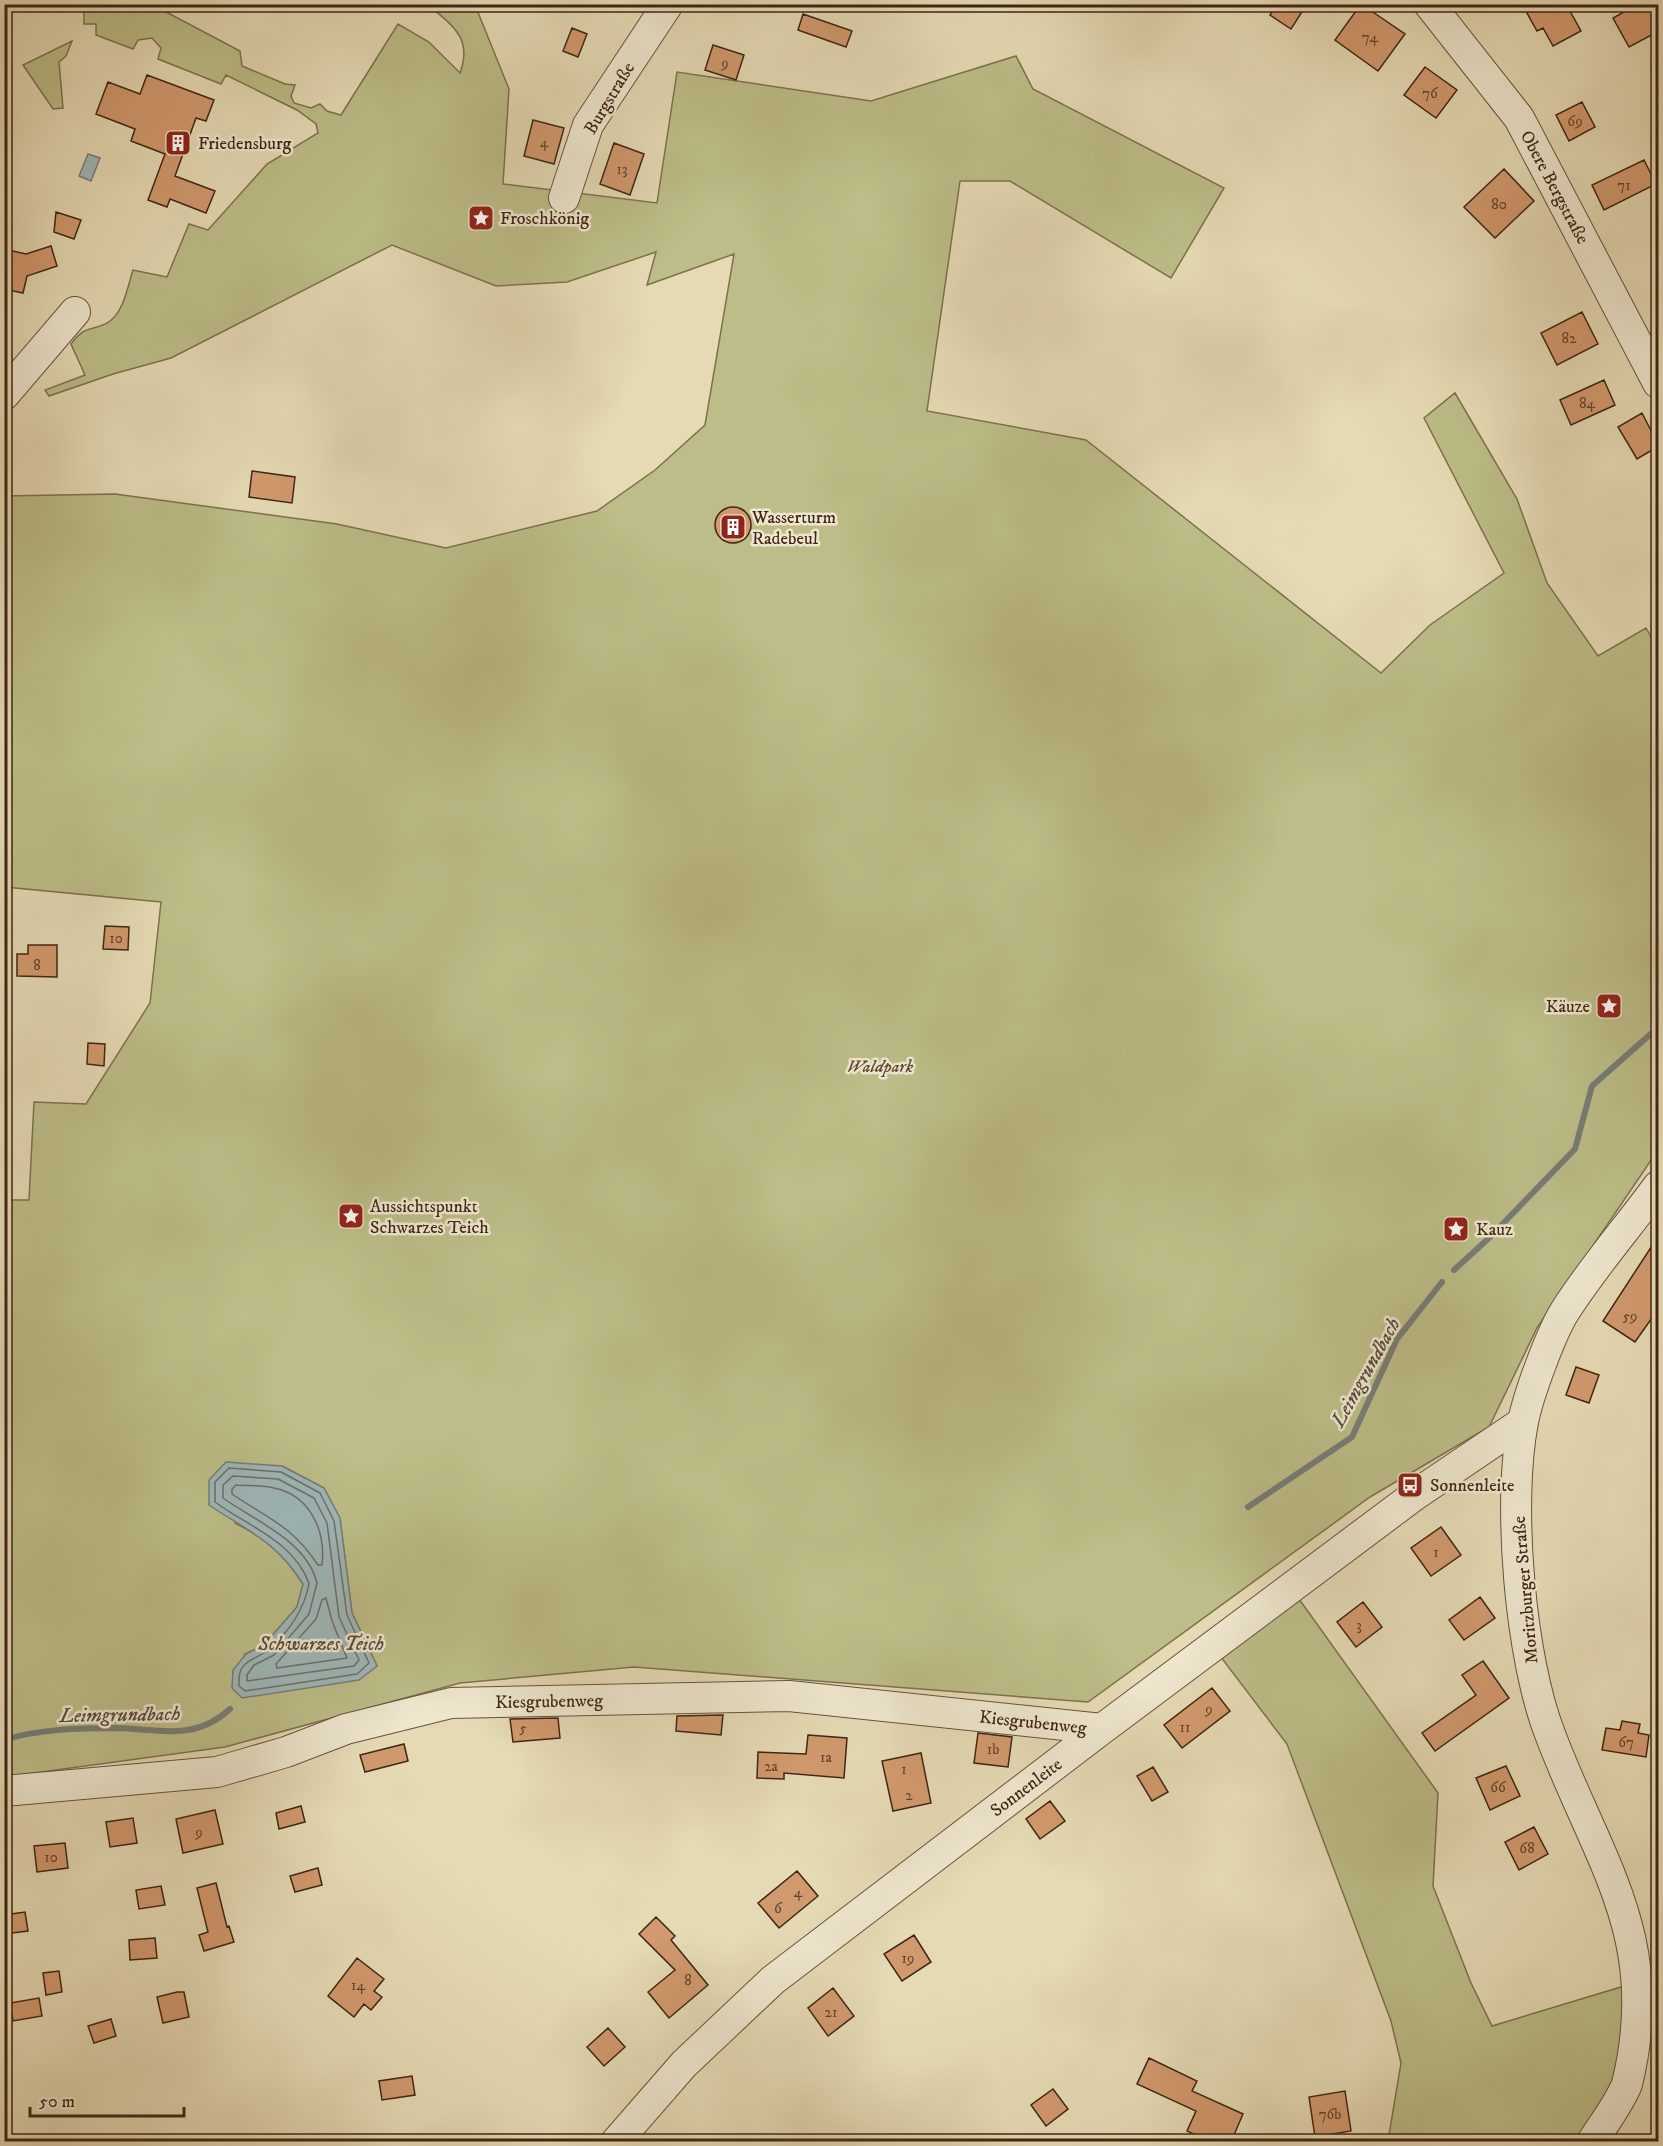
<svg xmlns="http://www.w3.org/2000/svg" width="1663" height="2146" font-family="'IM FELL DW Pica',serif">
<style>
.green{fill:#bcbd88;stroke:#7e714e;stroke-width:1.5;fill-rule:evenodd}
.water{fill:#9db7b9;stroke:#777d77;stroke-width:1.5}
.lines{fill:none;stroke-linecap:round;stroke-linejoin:round}
.shore{stroke:#6e6e67;stroke-width:1.5}
.stream{stroke:#777d77;stroke-width:6}
.building{fill:#d1996e;stroke:#3f2515;stroke-width:1.5}
.minor-casing{stroke:#68523d;stroke-width:32}
.minor{stroke:#eee7ce;stroke-width:30}
.labels{text-anchor:middle;stroke-width:5;stroke-linejoin:round;paint-order:stroke}
.number-label{font-size:15px;fill:#64422b}
.street-label{font-size:18px;fill:#3f2515;stroke:#eee7ce}
.poi-label{font-size:18px;fill:#3f2515;stroke:#eee7ce;text-anchor:start}
.park-label{font-size:18px;font-style:italic;fill:#5e4b32;stroke:#eee7ce}
.water-label{font-size:20px;font-style:italic;fill:#564a3e;stroke:#eee7ce}
</style>
<rect width="100%" height="100%" fill="#e5dab4"/>
<filter id="stains"><feTurbulence type="fractalNoise" baseFrequency=".00333" numOctaves="4"/><feColorMatrix values="0 0 0 0 .2 0 0 0 0 .09 0 0 0 0 .02 0 0 0 .5 -.17"/></filter>
<radialGradient id="worn" r=".72"><stop offset=".6" stop-color="#630" stop-opacity="0"/><stop offset="1" stop-color="#630" stop-opacity=".3"/></radialGradient>
<!-- green -->
<path class="green" d="M107 5H153L240 51 242 66 285 84 295 85 291 96 294 103 311 108 320 104 327 111 341 115 398 24 429 42 460 73C473 38 452 25 428 5H475L509 89 503 184 657 203 677 72 871 101 1016 56 1033 89 1224 188 1171 278 1010 181H960L927 411 1086 440 1381 673 1430 625 1504 573 1424 418 1455 393 1517 499 1547 583 1598 656 1646 628 1658 649V1150L1537 1328 1489 1427 1370 1497 1088 1702 634 1667 460 1683 225 1747 5 1777V1200H29L34 1102 86 1104 150 1003 161 902 5 887 4 496 115 494 337 524 446 548 597 511 655 470 705 425 734 254 647 285 656 252 567 282 496 286 392 245 171 358 113 374 49 396 45 390 85 375 71 344C87 322 93 333 110 321 124 311 128 285 133 270L167 277 189 224 208 230 267 164 318 133 316 124 297 110 226 75 221 84 158 59 161 48 152 38 138 40 133 49 96 35V24H84V7L95 11ZM282 1466 324 1488 340 1519 352 1613 377 1666 245 1654 264 1645 297 1607 303 1584C283 1553 267 1539 235 1523Z
M72 41 66 56 59 62 63 108 53 109 23 65Z
M1294 1592 1438 1793 1433 1886 1471 1983 1492 2026 1621 1987 1630 2007 1612 2094 1574 2141H1388L1401 2063 1391 2021 1287 1744 1217 1652Z"/>
<!-- water -->
<path class="water" d="M88 154 100 158 91 181 79 176Z
M226 1462 282 1466 324 1488 340 1518 352 1613 377 1666 359 1680 242 1698 232 1688 233 1670 246 1654 264 1645 297 1607 303 1584C276 1541 249 1532 209 1505V1480Z"/>
<g class="lines">
<!-- shore -->
<path class="shore" d="M229 1468 281 1472 320 1493 334 1521 347 1615 369 1663 357 1674 245 1691 239 1686C237 1660 252 1662 268 1650 288 1633 305 1609 309 1583 293 1541 249 1527 215 1502V1482Z
M233 1476 278 1479 314 1498 327 1523 339 1617 359 1660 354 1666 247 1681V1675L254 1665 274 1655 309 1614 317 1583C307 1541 255 1521 223 1498V1485Z
M236 1485C248 1486 262 1485 274 1488 310 1495 326 1531 322 1565H318C290 1524 270 1520 232 1494V1489Z
M326 1598 332 1621 347 1658 277 1668 276 1664 316 1619 322 1600Z"/>
<!-- stream -->
<path class="stream" d="M1454 1270 1489 1238 1575 1149 1592 1086 1654 1031 1658 1022
M1248 1507 1352 1437 1397 1339 1442 1282
M4 1740C39 1729 79 1728 116 1728 160 1729 194 1742 230 1709"/>
</g>
<!-- building -->
<path class="building" d="M1277 4H1307L1291 29 1270 15Z
M1361 4 1405 34 1378 71 1335 40Z
M1522 4H1566L1581 31 1553 46 1543 28 1537 31Z
M1638 4H1648L1659 23V31L1629 47 1613 18Z
M803 14 852 31 846 47 798 30Z
M572 28 587 34 578 57 563 51Z
M713 45 744 55 736 80 705 70Z
M1425 67 1457 90 1436 118 1404 95Z
M147 75 214 100 206 121 196 118 175 176 215 191 206 213 170 199 167 207 148 200 165 154 131 141 135 129 96 114 108 82 140 94Z
M1582 102 1595 127 1569 141 1556 115Z
M533 120 564 128 554 164 524 156Z
M614 143 644 154 630 195 600 184Z
M1644 160 1656 184 1604 210 1592 185Z
M1504 169 1534 201 1495 238 1464 207Z
M56 212 81 220 74 239 54 232Z
M51 246 57 266 27 276 23 293 4 289V249L26 254Z
M1582 312 1598 344 1557 365 1541 333Z
M1604 380 1615 405 1571 425 1560 400Z
M1642 413 1659 446 1637 459 1618 427Z
M252 471 295 477 292 503 249 497Z
M715 525a18 18 0 1 1 36 0a18 18 0 1 1-36 0Z
M105 926 129 927 128 950 103 949Z
M28 945H57V977L17 976V954H28Z
M88 1043 105 1044 104 1066 87 1064Z
M1659 1235V1308L1635 1342 1603 1321Z
M1576 1367 1599 1375 1589 1403 1566 1395Z
M1441 1527 1461 1555 1431 1576 1411 1548Z
M1480 1597 1495 1618 1464 1640 1449 1620Z
M1363 1602 1382 1627 1356 1647 1337 1622Z
M1483 1661 1509 1698 1435 1751 1422 1733 1476 1695 1462 1675Z
M1212 1688 1230 1711 1182 1748 1164 1725Z
M723 1715 721 1735 676 1731 677 1716Z
M558 1718 560 1738 513 1742 510 1719Z
M1622 1721 1640 1724 1638 1733 1649 1735 1646 1757 1602 1750 1606 1728 1620 1730Z
M978 1733 1012 1737 1008 1767 974 1763Z
M808 1735 847 1738 844 1778 784 1773V1779L757 1778 758 1752 806 1754Z
M404 1744 408 1761 365 1772 360 1755Z
M921 1753 931 1803 893 1811 882 1761Z
M1506 1766 1520 1796 1490 1810 1476 1778Z
M1153 1767 1168 1792 1152 1801 1137 1776Z
M1050 1801 1065 1821 1040 1839 1026 1819Z
M301 1806 305 1822 279 1829 276 1813Z
M215 1810 223 1844 183 1853 176 1819Z
M133 1818 137 1843 110 1847 106 1822Z
M1534 1827 1548 1854 1519 1870 1505 1842Z
M65 1843 68 1868 37 1872 34 1846Z
M318 1868 322 1885 295 1892 290 1876Z
M797 1871 818 1896 779 1928 758 1903Z
M216 1883 227 1927 229 1926 234 1942 204 1951 199 1935 208 1932 197 1888Z
M161 1886 165 1905 139 1909 136 1890Z
M25 1912 28 1931 4 1934V1915Z
M656 1917 675 1936 671 1940 708 1985 669 2018 648 1992 675 1970 639 1934Z
M914 1935 931 1962 902 1981 884 1954Z
M155 1938 157 1958 130 1960 129 1940Z
M357 1958 384 1979 374 1991 382 1997 371 2010 364 2004 354 2017 328 1996Z
M59 1971 62 1992 46 1995 43 1973Z
M833 1988 854 2016 828 2036 808 2008Z
M177 1992H184L189 2017 163 2023 157 1997Z
M39 1998 42 2016 13 2021 10 2003Z
M111 2019 116 2036 94 2043 88 2026Z
M608 2028 625 2047 604 2066 587 2047Z
M1149 2058 1197 2081 1192 2091 1243 2114 1231 2142H1210L1187 2131 1196 2111 1137 2084Z
M412 2076 415 2095 382 2100 379 2081Z
M1053 2089 1068 2109 1046 2126 1031 2105Z
M1345 2091 1351 2131 1315 2137 1309 2097Z"/>
<g class="lines">
<!-- minor casing -->
<g class="minor-casing">
<path id="minor" d="M1429 4 1519 118 1658 383
M564 198 588 125 668 4
M4 395 75 312
M4 1791 217 1772 286 1752 346 1729 451 1703 789 1696 1102 1729
M616 2142 684 2064 773 1980 1102 1729 1415 1495 1523 1422
M1592 2142C1604 2123 1619 2104 1627 2084 1663 1937 1598 1862 1550 1734 1520 1657 1507 1504 1523 1422 1528 1396 1551 1333 1565 1311 1593 1267 1628 1227 1658 1186"/>
</g>
<!-- minor -->
<use href="#minor" class="minor"/>
</g>
<!-- icons -->
<defs>
<g id="building-square" transform="scale(1.35)"><rect x="-9" y="-9" width="18" height="18" rx="4" fill="#8f2418" stroke="#eee7ce"/><path d="M-4-6H4V6H1V3H-1V6H-4ZM-2.5-4.3h1.7v1.8h-1.7ZM.8-4.3h1.7v1.8H.8ZM-2.5-1h1.7V.8h-1.7ZM.8-1h1.7V.8H.8Z" fill="#fff"/></g>
<g id="sight-square" transform="scale(1.35)"><rect x="-9" y="-9" width="18" height="18" rx="4" fill="#8f2418" stroke="#eee7ce"/><path d="M0-6L1.8-2.2L6-1.7L2.9 1.2L3.7 5.4L0 3.3L-3.7 5.4L-2.9 1.2L-6-1.7L-1.8-2.2Z" fill="#fff"/></g>
<g id="bus-square" transform="scale(1.35)"><rect x="-9" y="-9" width="18" height="18" rx="4" fill="#8f2418" stroke="#eee7ce"/><path d="M-5-6H5V4H4V6H2V4H-2V6H-4V4H-5ZM-3.5-4V0h7V-4ZM-3.5 1.2v1.5H-2V1.2ZM2 1.2v1.5H3.5V1.2Z" fill="#fff"/></g>
</defs>
<g fill-rule="evenodd">
<use href="#building-square" x="178" y="143"/>
<use href="#sight-square" x="481" y="218"/>
<use href="#building-square" x="733" y="527"/>
<use href="#sight-square" x="1609" y="1006"/>
<use href="#sight-square" x="351" y="1216"/>
<use href="#sight-square" x="1456" y="1229"/>
<use href="#bus-square" x="1410" y="1485"/>
</g>
<g class="labels">
<!-- number labels -->
<g class="number-label">
<text x="1370" y="42">74</text>
<text x="725" y="68">9</text>
<text x="1430" y="98">76</text>
<text x="1575" y="126">69</text>
<text x="544" y="147">4</text>
<text x="622" y="174">13</text>
<text x="1624" y="190">71</text>
<text x="1499" y="209">80</text>
<text x="1569" y="343">82</text>
<text x="1587" y="408">84</text>
<text x="116" y="943">10</text>
<text x="37" y="970">8</text>
<text x="1630" y="1321">59</text>
<text x="1436" y="1557">1</text>
<text x="1359" y="1630">3</text>
<text x="1209" y="1714">9</text>
<text x="1185" y="1732">11</text>
<text x="523" y="1733">5</text>
<text x="1626" y="1747">67</text>
<text x="993" y="1754">1b</text>
<text x="826" y="1762">1a</text>
<text x="771" y="1771">2a</text>
<text x="904" y="1774">1</text>
<text x="1498" y="1792">66</text>
<text x="909" y="1800">2</text>
<text x="199" y="1837">9</text>
<text x="1527" y="1853">68</text>
<text x="51" y="1862">10</text>
<text x="798" y="1897">4</text>
<text x="778" y="1913">6</text>
<text x="908" y="1963">19</text>
<text x="688" y="1985">8</text>
<text x="358" y="1990">14</text>
<text x="831" y="2017">21</text>
<text x="1330" y="2119">76b</text>
</g>
<!-- street labels -->
<g class="street-label">
<text transform="translate(609 98) rotate(-59)" y="6">Burgstraße</text>
<text transform="translate(1555 187) rotate(62)" y="6">Obere Bergstraße</text>
<text transform="translate(1525 1590) rotate(-95)" y="6">Moritzburger Straße</text>
<text transform="translate(549 1701) rotate(-1)" y="6">Kiesgrubenweg</text>
<text transform="translate(1033 1722) rotate(6)" y="6">Kiesgrubenweg</text>
<text transform="translate(1026 1787) rotate(-37)" y="6">Sonnenleite</text>
</g>
<!-- poi labels -->
<g class="poi-label">
<text x="198" y="149">Friedensburg</text>
<text x="500" y="224">Froschkönig</text>
<text x="752" y="523">Wasserturm<tspan x="752" dy="21">Radebeul</tspan></text>
<text x="1590" y="1012" text-anchor="end">Käuze</text>
<text x="370" y="1212">Aussichtspunkt<tspan x="370" dy="21">Schwarzes Teich</tspan></text>
<text x="1476" y="1235">Kauz</text>
<text x="1430" y="1491">Sonnenleite</text>
</g>
<!-- park labels -->
<g class="park-label">
<text x="880" y="1072">Waldpark</text>
</g>
<!-- water labels -->
<g class="water-label">
<text transform="translate(1365 1372) rotate(-61)" y="7">Leimgrundbach</text>
<text x="321" y="1650">Schwarzes Teich</text>
<text transform="translate(120 1714) rotate(-1)" y="7">Leimgrundbach</text>
</g>
</g>
<!-- margin -->
<rect width="1663" height="2146" fill="none" stroke="#e5dab4" stroke-width="24"/>
<rect x="6" y="6" width="1651" height="2134" fill="none" stroke="#3f2515" stroke-width="3"/>
<rect x="12" y="12" width="1639" height="2122" fill="none" stroke="#3f2515" stroke-width="1.5"/>
<!-- scale -->
<path d="M30 2107v9h154v-9" fill="none" stroke="#3f2515" stroke-width="3"/>
<text x="39" y="2107" font-size="18" fill="#3f2515" stroke="#eee7ce" stroke-width="4.5" paint-order="stroke">50 m</text>
<rect width="100%" height="100%" filter="url(#stains)"/>
<rect width="100%" height="100%" fill="url(#worn)"/>
</svg>
